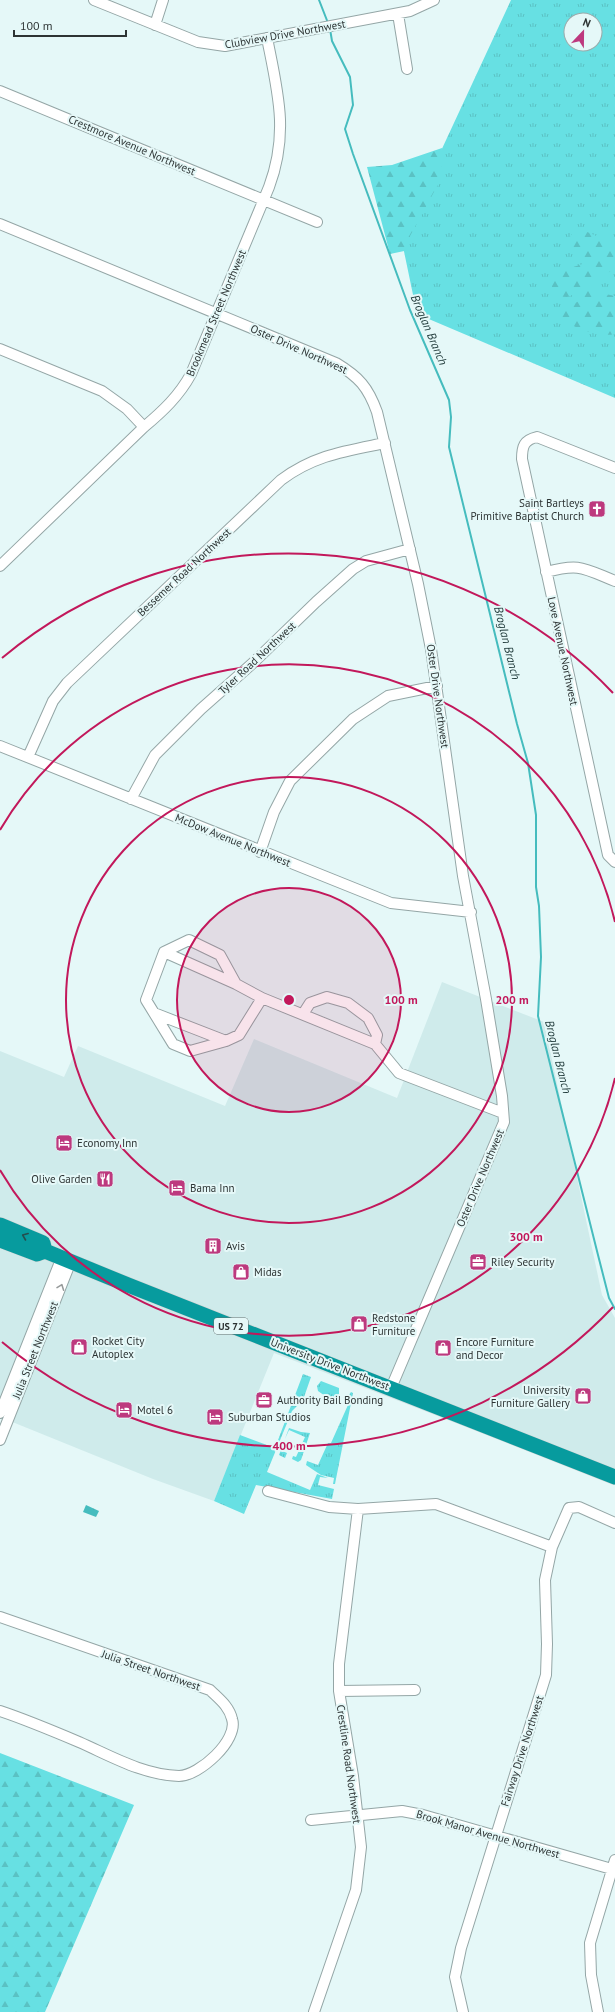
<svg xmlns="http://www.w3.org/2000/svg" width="615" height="2012" font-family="'PT Sans',sans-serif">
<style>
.built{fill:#cfebeb}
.grass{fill:url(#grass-tufts);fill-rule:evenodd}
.forest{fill:url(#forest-firs)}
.water{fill:url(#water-ripples)}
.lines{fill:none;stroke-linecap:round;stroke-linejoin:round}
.stream{stroke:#45bcbe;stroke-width:2}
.minor-casing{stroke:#94a6a6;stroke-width:12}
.highway-casing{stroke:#d5d6d6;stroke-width:16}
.minor{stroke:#fff;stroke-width:10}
.highway{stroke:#079b9e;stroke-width:15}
.oneway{stroke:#244e4e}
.oneway2{stroke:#969a9a}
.ring{fill:none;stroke:#c2185b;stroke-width:2}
.labels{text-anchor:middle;stroke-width:4;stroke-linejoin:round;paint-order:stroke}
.shield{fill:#e5f8f8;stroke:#646f6f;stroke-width:1}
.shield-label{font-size:10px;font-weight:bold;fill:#2d3434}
.street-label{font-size:11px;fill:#2d3434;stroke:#e5f8f8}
.poi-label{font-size:11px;fill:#2d3434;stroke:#e5f8f8;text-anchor:start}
.water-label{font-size:12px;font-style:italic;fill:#213b3b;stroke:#e5f8f8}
.centre{fill:#c2185b;stroke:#e5f8f8;stroke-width:2}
.ring-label{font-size:12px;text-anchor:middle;font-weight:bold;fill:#c2185b;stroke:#e5f8f8;stroke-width:4;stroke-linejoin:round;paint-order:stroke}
</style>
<defs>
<pattern id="grass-tufts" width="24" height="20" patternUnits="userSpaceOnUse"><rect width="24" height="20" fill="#67e0e3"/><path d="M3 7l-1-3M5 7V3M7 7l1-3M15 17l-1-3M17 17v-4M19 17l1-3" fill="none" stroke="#5ac1c3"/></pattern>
<pattern id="forest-firs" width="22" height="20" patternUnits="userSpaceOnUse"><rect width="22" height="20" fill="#67e0e3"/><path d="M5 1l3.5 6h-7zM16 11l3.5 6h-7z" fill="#5ac1c3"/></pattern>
<pattern id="water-ripples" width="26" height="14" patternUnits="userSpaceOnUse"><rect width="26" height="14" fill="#45bcbe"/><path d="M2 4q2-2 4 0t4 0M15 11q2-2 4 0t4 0" fill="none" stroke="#3a9a9b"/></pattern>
</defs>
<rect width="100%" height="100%" fill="#e5f8f8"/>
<!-- built -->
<path class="built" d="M442 982 544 1022 602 1295 615 1318V1484L274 1353 214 1501 153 1479 0 1417V1051L64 1077 78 1046 225 1106 254 1039 397 1098Z"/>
<!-- grass -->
<path class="grass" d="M511 0H615V398L417 314 401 237ZM571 20H595V44H571Z
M303 1374 311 1377 303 1400 292 1411 267 1472 310 1490 317 1474 328 1478 320 1477 318 1485 334 1489 332 1499 256 1485 244 1514 214 1501 240 1435 275 1448Z
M321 1381 339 1388V1395L336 1398H328L318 1391 317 1386Z
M351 1392 353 1393 335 1484H333L334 1478 321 1475 306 1465 307 1461 318 1465 328 1443H331L348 1405 343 1403Z
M289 1428 301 1432 310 1433 301 1460 298 1462 292 1459 293 1456 296 1457 305 1437 289 1430 280 1450 287 1453 285 1458 279 1455Z"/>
<!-- forest -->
<path class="forest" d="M442 148 441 179 410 236 409 250 390 254 367 167 392 165Z
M576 227 610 242 615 250V268L594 283 596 292 615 296V334C595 338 574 327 558 317L561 310 581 300 580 292 567 297 552 296V282L563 270 583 264 567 242Z
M0 1753 134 1805 45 2012H0Z"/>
<!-- water -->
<path class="water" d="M86 1505 99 1511 96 1517 83 1512Z"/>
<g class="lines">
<!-- stream -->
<path class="stream" d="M319 0 328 23
M330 29 332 41 350 77 353 105 345 129 353 154 410 310 449 400 451 417 449 447 517 724 528 763 536 815V887L539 906 541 957 538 1016 598 1255 609 1298 615 1309"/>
<!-- minor casing -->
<g class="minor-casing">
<path id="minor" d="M94 0 198 42 225 46 410 11 434 0
M398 14 407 69
M155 25 163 0
M0 91 317 222
M0 224 336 363C359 377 368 387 377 412L418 584 431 649 463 876 486 999 502 1096 504 1122 391 1388
M0 349 102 391 127 409 144 427
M615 468 537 437C524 440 522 446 522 459L608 855 615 862
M0 566 144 427C163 411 179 396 191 374L269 187C289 133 278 93 267 38
M546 572C580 563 583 568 615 581
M0 746 391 903 471 912
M28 757 53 701 67 683 281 480C314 455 346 451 385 443
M131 799 155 755 201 709 254 662 316 602 353 569 366 561 410 549
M260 852 274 812 290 781 353 719 388 696 437 686
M164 952 236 984
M154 1013 226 1041 239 1035 262 998
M303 1014 310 1003 327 997 348 1003 368 1018 377 1035 375 1044
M226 1041 190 1051 173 1044 146 1000 164 952 189 940 220 955 236 984 262 998 375 1044 399 1073 503 1113
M0 1413 62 1257
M0 1440 71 1261
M268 1491 329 1507 358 1509 436 1504 552 1547
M0 1617 210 1690C219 1699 229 1706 232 1719 239 1740 199 1776 179 1776 143 1775 111 1756 79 1742 53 1731 27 1720 0 1711
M339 1691 415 1690
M311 1820 402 1811 423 1815 615 1870
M314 2012 356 1890 361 1847 353 1776 339 1691V1664L358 1509
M463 2012 455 1977 461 1948 546 1675 547 1644 545 1580 552 1547 569 1508 579 1507 615 1523
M598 2012 591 1975 590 1943 615 1860"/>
</g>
<!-- highway casing -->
<g class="highway-casing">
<path id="highway" d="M0 1225 43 1243 45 1251
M0 1240 37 1254 45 1251 128 1285 615 1477"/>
</g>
<!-- minor -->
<use href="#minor" class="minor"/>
<!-- highway -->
<use href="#highway" class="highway"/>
</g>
<!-- one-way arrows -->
<defs><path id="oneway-chevron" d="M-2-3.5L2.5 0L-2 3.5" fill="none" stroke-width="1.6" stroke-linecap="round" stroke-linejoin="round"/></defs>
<use class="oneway" href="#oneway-chevron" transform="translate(25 1236) rotate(-158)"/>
<use class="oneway2" href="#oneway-chevron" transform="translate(61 1287) rotate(-69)"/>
<!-- distance rings -->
<circle cx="289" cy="1000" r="112" fill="#c2185b" fill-opacity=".12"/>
<g class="ring">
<circle cx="289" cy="1000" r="112"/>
<circle cx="289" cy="1000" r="223"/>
<path d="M615 1078A335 335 0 0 1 0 1170M0 830A335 335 0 0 1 615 922"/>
<path d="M613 1307A446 446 0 0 1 2 1342M2 658A446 446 0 0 1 613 693"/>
</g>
<!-- icons -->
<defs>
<g id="church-square" transform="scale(0.9)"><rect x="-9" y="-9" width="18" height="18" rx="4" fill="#bd397e" stroke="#e5f8f8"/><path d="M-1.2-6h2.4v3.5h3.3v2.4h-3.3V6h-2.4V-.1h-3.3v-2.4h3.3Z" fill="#fff"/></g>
<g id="hotel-square" transform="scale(0.9)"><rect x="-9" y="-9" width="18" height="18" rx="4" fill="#bd397e" stroke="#e5f8f8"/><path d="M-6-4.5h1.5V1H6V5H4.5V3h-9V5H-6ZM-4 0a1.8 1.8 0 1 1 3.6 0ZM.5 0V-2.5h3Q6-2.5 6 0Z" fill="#fff"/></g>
<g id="restaurant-square" transform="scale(0.9)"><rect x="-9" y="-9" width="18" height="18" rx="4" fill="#bd397e" stroke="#e5f8f8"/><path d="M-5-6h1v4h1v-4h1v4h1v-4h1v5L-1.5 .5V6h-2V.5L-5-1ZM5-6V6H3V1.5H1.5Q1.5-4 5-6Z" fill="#fff"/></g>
<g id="building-square" transform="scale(0.9)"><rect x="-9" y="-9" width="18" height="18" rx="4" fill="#bd397e" stroke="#e5f8f8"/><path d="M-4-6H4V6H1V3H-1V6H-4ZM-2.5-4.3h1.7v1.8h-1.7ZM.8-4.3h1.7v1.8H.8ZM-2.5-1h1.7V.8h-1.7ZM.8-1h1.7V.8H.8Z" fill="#fff"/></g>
<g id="office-square" transform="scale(0.9)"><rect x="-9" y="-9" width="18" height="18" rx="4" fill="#bd397e" stroke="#e5f8f8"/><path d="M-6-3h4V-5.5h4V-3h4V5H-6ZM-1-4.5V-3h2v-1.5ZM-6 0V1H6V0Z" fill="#fff"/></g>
<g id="shop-square" transform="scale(0.9)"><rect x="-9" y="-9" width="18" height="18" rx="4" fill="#bd397e" stroke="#e5f8f8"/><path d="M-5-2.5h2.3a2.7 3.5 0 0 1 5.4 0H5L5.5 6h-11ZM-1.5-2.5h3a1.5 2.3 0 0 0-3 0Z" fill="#fff"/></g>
</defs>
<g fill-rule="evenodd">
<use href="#church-square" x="597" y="509"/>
<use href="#hotel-square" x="64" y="1143"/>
<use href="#restaurant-square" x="105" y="1179"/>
<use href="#hotel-square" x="177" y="1188"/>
<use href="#building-square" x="213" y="1246"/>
<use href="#office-square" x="478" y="1262"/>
<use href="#shop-square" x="241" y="1272"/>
<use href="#shop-square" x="359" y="1324"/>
<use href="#shop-square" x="79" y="1347"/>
<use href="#shop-square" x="443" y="1348"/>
<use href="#shop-square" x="583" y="1396"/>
<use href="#office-square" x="264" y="1400"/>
<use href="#hotel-square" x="124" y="1410"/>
<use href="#hotel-square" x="215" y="1417"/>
</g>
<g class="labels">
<!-- shield labels -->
<rect class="shield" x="214" y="1318" width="34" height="16" rx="3"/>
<g class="shield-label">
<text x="231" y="1330">US 72</text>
</g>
<!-- street labels -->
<g class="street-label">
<text transform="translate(285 34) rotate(-10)" y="4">Clubview Drive Northwest</text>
<text transform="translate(132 145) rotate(23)" y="4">Crestmore Avenue Northwest</text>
<text transform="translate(216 313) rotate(-67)" y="4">Brookmead Street Northwest</text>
<text transform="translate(299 349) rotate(24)" y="4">Oster Drive Northwest</text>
<text transform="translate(184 572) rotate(-43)" y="4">Bessemer Road Northwest</text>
<text transform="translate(563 651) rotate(78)" y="4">Love Avenue Northwest</text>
<text transform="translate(257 658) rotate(-43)" y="4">Tyler Road Northwest</text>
<text transform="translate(438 696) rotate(82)" y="4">Oster Drive Northwest</text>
<text transform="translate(233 840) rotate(22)" y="4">McDow Avenue Northwest</text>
<text transform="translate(480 1178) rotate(-67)" y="4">Oster Drive Northwest</text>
<text transform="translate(35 1350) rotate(-68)" y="4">Julia Street Northwest</text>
<text transform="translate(330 1364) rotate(21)" y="4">University Drive Northwest</text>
<text transform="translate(151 1670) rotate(19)" y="4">Julia Street Northwest</text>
<text transform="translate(522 1751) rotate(-72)" y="4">Fairway Drive Northwest</text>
<text transform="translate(349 1764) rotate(82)" y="4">Crestline Road Northwest</text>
<text transform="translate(488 1834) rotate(16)" y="4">Brook Manor Avenue Northwest</text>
</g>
<!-- poi labels -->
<g class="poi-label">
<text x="584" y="507" text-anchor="end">Saint Bartleys<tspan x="584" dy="13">Primitive Baptist Church</tspan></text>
<text x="77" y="1147">Economy Inn</text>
<text x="92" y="1183" text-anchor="end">Olive Garden</text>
<text x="190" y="1192">Bama Inn</text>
<text x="226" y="1250">Avis</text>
<text x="491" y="1266">Riley Security</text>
<text x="254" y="1276">Midas</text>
<text x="372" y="1322">Redstone<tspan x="372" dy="13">Furniture</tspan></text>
<text x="92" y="1345">Rocket City<tspan x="92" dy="13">Autoplex</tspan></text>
<text x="456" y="1346">Encore Furniture<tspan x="456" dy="13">and Decor</tspan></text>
<text x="570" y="1394" text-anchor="end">University<tspan x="570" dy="13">Furniture Gallery</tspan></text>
<text x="277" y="1404">Authority Bail Bonding</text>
<text x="137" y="1414">Motel 6</text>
<text x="228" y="1421">Suburban Studios</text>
</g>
<!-- water labels -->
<g class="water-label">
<text transform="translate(429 330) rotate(67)" y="4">Broglan Branch</text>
<text transform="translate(507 643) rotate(76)" y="4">Broglan Branch</text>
<text transform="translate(558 1057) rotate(76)" y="4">Broglan Branch</text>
</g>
</g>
<circle cx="289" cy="1000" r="6" class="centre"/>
<g class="ring-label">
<text x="401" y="1004">100 m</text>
<text x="512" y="1004">200 m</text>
<text x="526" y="1241">300 m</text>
<text x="289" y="1450">400 m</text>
</g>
<!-- north arrow -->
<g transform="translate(583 32) rotate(22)"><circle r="19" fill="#e5f8f8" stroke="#9baaaa"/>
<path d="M0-3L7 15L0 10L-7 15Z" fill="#bd397e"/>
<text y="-6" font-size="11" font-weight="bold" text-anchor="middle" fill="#2d3434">N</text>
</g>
<!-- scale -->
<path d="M14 30v6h112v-6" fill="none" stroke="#2d3434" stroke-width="2"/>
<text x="20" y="30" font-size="12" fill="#2d3434" stroke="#e5f8f8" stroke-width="3" paint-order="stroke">100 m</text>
</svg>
